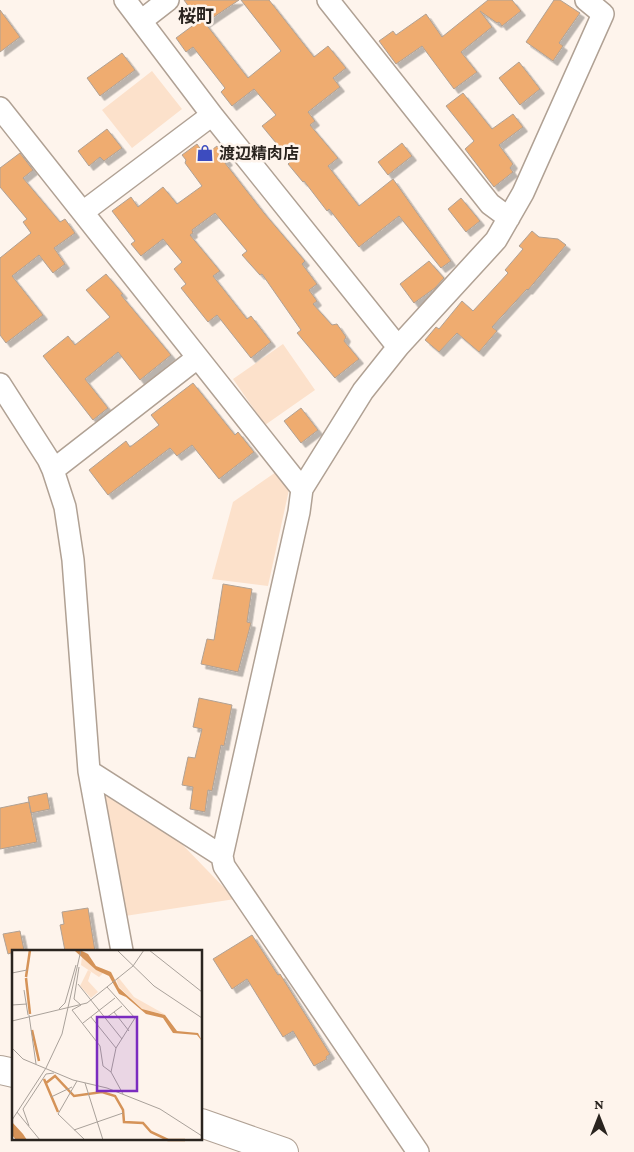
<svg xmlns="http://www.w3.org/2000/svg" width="634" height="1152" font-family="'Crimson Pro','Noto Sans JP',serif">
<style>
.green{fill:#fce1cb}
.building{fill:#efac70;stroke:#b0a194;filter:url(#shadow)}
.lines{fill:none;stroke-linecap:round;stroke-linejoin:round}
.minor-casing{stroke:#b0a194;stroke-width:24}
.major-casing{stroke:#b0a194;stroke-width:30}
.minor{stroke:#fff;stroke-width:21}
.major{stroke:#fff;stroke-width:28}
.labels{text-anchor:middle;stroke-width:5;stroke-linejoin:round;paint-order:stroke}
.poi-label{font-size:16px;font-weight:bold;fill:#2a241f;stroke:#fef4ec;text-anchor:start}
.neighbourhood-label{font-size:18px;font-weight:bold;fill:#2a241f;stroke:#fef4ec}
.inset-river{fill:none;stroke:#d59358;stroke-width:2.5}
.inset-road{fill:none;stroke:#a9a19a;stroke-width:1}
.view{fill:#7b2cbf;fill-opacity:0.15;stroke:#7b2cbf;stroke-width:2.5}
.inset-edge{fill:none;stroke:#2a241f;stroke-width:2.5}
</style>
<defs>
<filter id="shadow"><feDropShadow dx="4.5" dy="4.5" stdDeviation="0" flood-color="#0004"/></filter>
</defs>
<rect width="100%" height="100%" fill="#fef4ec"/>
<!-- green -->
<path class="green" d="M152 71 182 109 132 148 102 110Z
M283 344 315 390 265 425 233 379Z
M276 472 290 485 268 586 212 579 233 502Z
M99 788 143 820 178 840 235 899 125 916Z"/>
<!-- building -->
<path class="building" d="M184 0H239L205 23 248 78 281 51 241 0H269L314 57 328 46 346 68 333 78 340 87 308 112 315 121 310 125 338 158 328 166 359 206 393 179 451 261 441 268 399 216 359 247 329 209 327 211 304 181 303 182 288 164 291 161 262 126 276 115 254 89 232 106 221 92 225 88 193 47 186 52 176 38 199 21Z
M488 0H512L521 11 502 26 499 22 497 23 480 11 492 27 461 52 477 72 454 89 422 46 396 64 379 41 393 31 396 35 426 14 442 37Z
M554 0H560L580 13 559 43 563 46 553 61 526 42Z
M0 10 20 37 0 52Z
M122 53 135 70 100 96 87 78Z
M519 62 540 89 520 105 499 78Z
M463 93 492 129 513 114 523 127 499 145 513 164 510 168 513 172 494 187 465 149 474 141 446 106Z
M107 129 122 148 104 161 100 157 89 166 78 151Z
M402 143 412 156 388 175 378 162Z
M197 144 205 155 217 146 228 161 225 163 264 213 305 261 302 264 317 284 309 290 317 301 313 304 332 325 337 324 346 337 344 341 359 359 335 378 297 333 301 330 262 274 260 275 242 255 247 251 215 213 192 230 193 233 190 235 220 271 213 276 247 319 251 316 271 342 251 358 217 315 208 322 181 288 186 284 174 269 182 262 163 239 141 256 131 244 135 241 112 211 131 197 138 207 163 187 177 204 202 186 185 163 186 160 182 155Z
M20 153 33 170 23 178 60 222 65 219 75 233 54 248 65 264 53 273 39 255 12 276 43 315 6 343 0 335V258L31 233 23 222 27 219 0 187V168Z
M461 198 480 221 466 232 448 209Z
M532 231 539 237 558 239 566 245 528 290 527 289 492 327 497 331 479 352 457 333 439 352 425 340 436 327 439 329 462 301 473 311 508 273 505 270 523 249 519 246Z
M429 261 444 278 435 288 414 303 400 284Z
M106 274 123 294 121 295 171 355 140 380 118 352 85 379 108 408 93 420 43 356 68 336 75 345 110 317 86 290Z
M193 383 235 435 238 432 254 452 219 479 192 445 177 456 170 448 108 495 89 470 126 441 130 447 159 425 151 415Z
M301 408 318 430 301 443 284 421Z
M223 584 252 589 247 622 251 623 238 672 201 664 207 639 214 640Z
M199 698 232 705 224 746 221 745 212 791 208 790 205 812 190 809 193 787 182 785 188 757 195 758 202 729 193 727Z
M47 793 50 809 31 813 28 797Z
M29 802 37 842 0 849V808Z
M88 908 95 951H65L60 925 64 924 62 912Z
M20 931 24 950 14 951V952L8 954 3 934Z
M252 935 278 975 280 974 330 1054 326 1057 327 1059 314 1066 293 1031 283 1037 247 979 232 989 213 959Z"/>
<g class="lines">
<!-- minor casing -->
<g class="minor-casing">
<path id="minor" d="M125 0 212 115 398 347
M328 0 490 204 509 218
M141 21 168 0
M0 108 302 489
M83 212 212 115
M0 384 48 459 53 470 65 507 73 560 89 771 122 951
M53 470 197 358
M89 771 222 856
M418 1152 224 866 222 856 299 512 302 489 363 391 398 347 496 240 523 193 603 14 586 0"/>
</g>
<!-- major casing -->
<g class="major-casing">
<path id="major" d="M0 1070 14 1073
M201 1123 284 1152"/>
</g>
<!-- minor -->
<use href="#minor" class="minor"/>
<!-- major -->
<use href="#major" class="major"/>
</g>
<!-- icons -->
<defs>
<g id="shop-bare" transform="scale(1.35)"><path d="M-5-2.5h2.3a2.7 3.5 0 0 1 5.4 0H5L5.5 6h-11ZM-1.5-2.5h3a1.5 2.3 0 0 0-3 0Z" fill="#3d4cbf" stroke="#fef4ec" stroke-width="2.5" paint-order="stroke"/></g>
</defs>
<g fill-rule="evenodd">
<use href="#shop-bare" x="205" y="153"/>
</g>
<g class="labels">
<!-- poi labels -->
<g class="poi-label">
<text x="219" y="159">渡辺精肉店</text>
</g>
<!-- neighbourhood labels -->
<g class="neighbourhood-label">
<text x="196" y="22">桜町</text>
</g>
</g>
<!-- overview -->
<g transform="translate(12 950)">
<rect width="190" height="190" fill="#fef4ec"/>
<path d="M70 6 84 20 92 22 87 27 69 15ZM76 20 79 22 76 31 86 42 79 48 68 36ZM106 27 122 47 154 65 130 59 107 37 104 29Z" fill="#fce1cb"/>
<path d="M50 0H68L76 4 84 16 99 22 107 38 130 59 153 65 165 81 186 83 190 91 185 85 161 83 151 68 134 64 114 47 107 44 97 26 84 20 63 1ZM0 172 11 184 15 190H4L0 185Z" fill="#d59358"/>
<path class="inset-river" d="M14 27 18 0M14 28 18 64M20 80 27 111M32 129 46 162M34 133 43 126 62 146 90 142 103 146 111 160 112 172 131 173 139 182 156 190H173"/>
<path class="inset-road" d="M105 0 142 36 190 68M137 0 190 42M67 17 62 49 69 55M0 23 15 20M66 34 110 89M95 37 123 68 104 98 99 122 111 144M12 40 16 65M0 55 15 54M69 55 60 60 88 96 91 116 99 122M47 59 53 53 64 15M102 62 117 81M17 65 24 114M79 67 104 98M94 68 110 56M0 71 75 53 121 16 132 0M71 73 103 48M0 98 11 109 61 130 95 138 148 159 190 186M65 131 46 164 73 190M73 133 91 190M39 147 60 137M5 162 28 190M0 170 34 118 50 84 69 0M17 176 11 159 34 124 42 123M62 180 111 163"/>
<path class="view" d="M85 67H125V141H85Z"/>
<rect width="190" height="190" class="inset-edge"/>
</g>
<!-- north arrow -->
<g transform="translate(599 1117)" stroke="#fef4ec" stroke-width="4" paint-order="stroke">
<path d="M0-4L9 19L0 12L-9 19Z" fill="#2a241f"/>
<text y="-8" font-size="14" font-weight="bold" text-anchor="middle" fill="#2a241f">N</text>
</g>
</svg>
